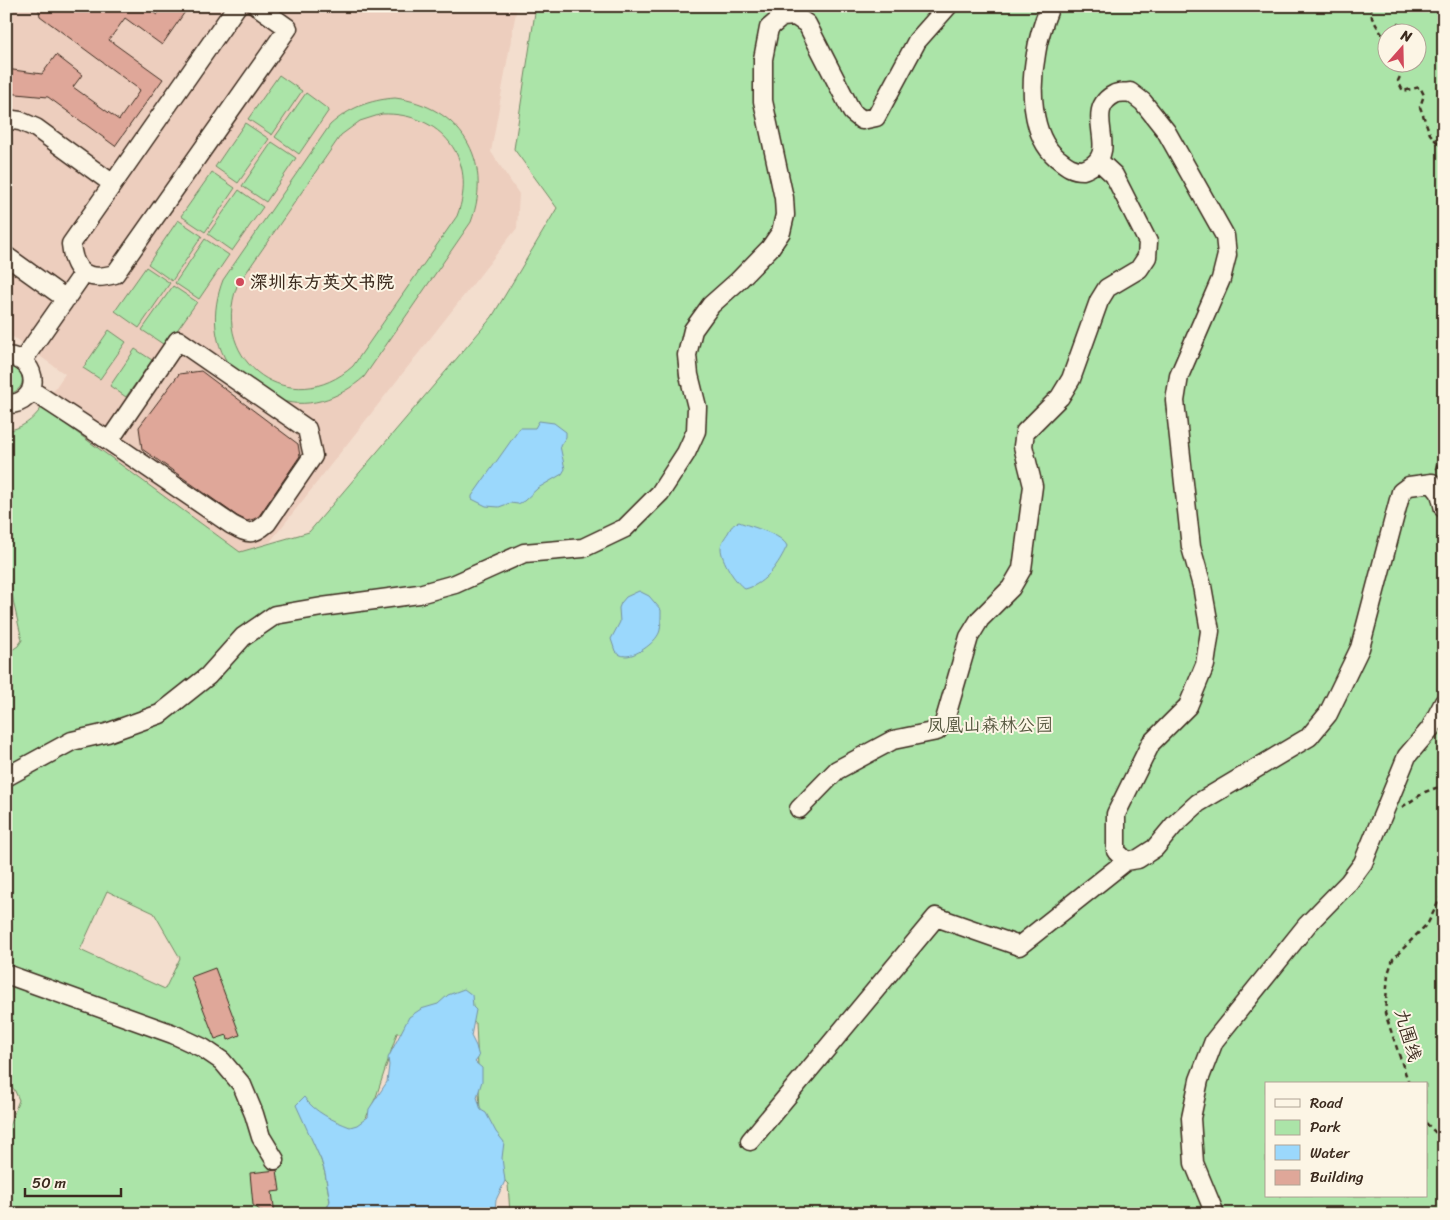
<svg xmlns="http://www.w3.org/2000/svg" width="1450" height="1220" font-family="Sriracha,'LXGW WenKai TC',sans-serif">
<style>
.built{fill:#edcebe}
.green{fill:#abe4a8;stroke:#738763;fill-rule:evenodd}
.water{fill:#9bd8fc;stroke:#7592a3}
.building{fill:#dfa799;stroke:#3b2a1e}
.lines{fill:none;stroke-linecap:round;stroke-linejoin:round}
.minor-casing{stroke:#3b2a1e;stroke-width:21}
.path{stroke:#3b2a1e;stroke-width:2.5;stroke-dasharray:5 4;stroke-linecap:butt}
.minor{stroke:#fcf5e5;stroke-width:18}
.poi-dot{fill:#d1495b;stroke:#fcf5e5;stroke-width:2}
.labels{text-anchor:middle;stroke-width:4;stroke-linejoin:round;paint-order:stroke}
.poi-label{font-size:18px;font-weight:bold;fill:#3b2a1e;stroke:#fcf5e5;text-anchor:start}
.park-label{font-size:18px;fill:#575840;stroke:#fcf5e5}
.street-label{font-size:18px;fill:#3b2a1e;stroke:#fcf5e5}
</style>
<rect width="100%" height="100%" fill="#f3dece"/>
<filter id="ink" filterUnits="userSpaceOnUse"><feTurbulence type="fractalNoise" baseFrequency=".02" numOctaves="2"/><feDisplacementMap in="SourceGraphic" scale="10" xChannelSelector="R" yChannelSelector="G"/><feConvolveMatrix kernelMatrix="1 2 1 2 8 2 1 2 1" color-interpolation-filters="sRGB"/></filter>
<g filter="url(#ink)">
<!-- built -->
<path class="built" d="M6 6H517L491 152 519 194 517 228 270 542 240 552 42 407 65 374 13 337 6 336Z"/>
<!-- green -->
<path class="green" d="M536 6H1444V1214H510L508 1184 482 1157 476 1023 437 1018 425 1031 397 1033 376 1097 356 1138 309 1132 321 1160 325 1173 330 1202 324 1214H6V1134L19 1100 14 1089 6 1086V654L18 646 22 640 14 605 6 558V431C22 428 32 421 42 407L240 552 309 532 492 317 557 208 514 149ZM1388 32H1418V62H1388ZM107 891 154 913 180 958 165 989 80 950ZM1266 1084H1426V1196H1266Z
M279 75 302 91 272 135 248 119Z
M306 93 329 110 299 154 275 137Z
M395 98C460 106 494 160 471 222L364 377C339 399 306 411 273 398 266 396 260 390 254 386 248 382 240 378 235 373 212 346 211 311 223 280L330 125C349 108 369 100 395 98ZM382 114C441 112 479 159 457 216L353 366C292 421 209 363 237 286L341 135 360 121Z
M245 123 269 139 238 183 215 167Z
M272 142 296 158 266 202 242 186Z
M212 172 235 188 205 232 181 216Z
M239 190 263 207 232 251 208 234Z
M178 220 202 236 172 281 148 264Z
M205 239 229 255 199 299 175 283Z
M146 267 170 283 139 328 115 311Z
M173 286 197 302 166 346 142 330Z
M109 330 126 342 100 379 83 368Z
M135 349 152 360 126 397 110 386Z
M6 366 18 369C27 381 21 393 6 394Z"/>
<!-- water -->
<path class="water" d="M539 421 554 423 566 432V437L560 446 565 469 562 474 538 488 524 501 518 504 510 503 499 507 486 506 472 499V496L520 428H535Z
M739 522C752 527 782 534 787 546 779 563 766 584 745 589 735 582 721 560 721 548 721 543 725 537 728 533 731 527 733 524 739 522Z
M639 591 649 596 661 610C661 616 661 624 660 630 658 641 637 656 626 656 621 656 618 654 615 651L611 639 620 622 619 608 621 603 626 597Z
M464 989 472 995 473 1007 476 1010 471 1036 476 1046 479 1057 475 1062 482 1068V1081L477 1097 481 1110 486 1113 496 1132 504 1142 502 1158 505 1181 496 1200 495 1210 492 1214H324L330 1201 325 1173 321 1160 296 1105 304 1097C314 1112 334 1121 350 1127L357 1125 368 1117 369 1109 387 1082 389 1065 388 1058 409 1017 421 1009 438 1004 448 995Z"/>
<!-- building -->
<path class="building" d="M38 6H144L157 15 163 6H189L162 45 125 18 109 40 163 79 115 146 48 97 6 93V69L42 74 56 55 82 75 73 87 119 120 140 90 40 16Z
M201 371 298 444 300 456 259 516 254 519 247 521 237 516 142 449 139 427 179 374Z
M215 968 240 1035 228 1040 227 1035 215 1039 191 977Z
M277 1170 280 1191 272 1192 275 1214H265L253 1205 250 1173Z"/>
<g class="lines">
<!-- minor casing -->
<g class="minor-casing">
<path id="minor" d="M237 6 71 244C74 273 87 282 115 274L288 28 257 6
M1050 6C1044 21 1038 38 1036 54 1030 85 1030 136 1057 158 1066 165 1071 170 1083 170 1087 169 1090 167 1093 165 1118 147 1082 110 1115 94 1118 92 1125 93 1130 92L1143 102 1166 131 1225 236 1227 255 1221 279 1179 376 1175 401 1191 547 1202 586 1210 631 1205 665 1188 706 1151 743 1116 814V851L1126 861 1138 859 1155 848 1175 824 1198 803 1309 737 1328 714 1360 648 1401 492 1409 486 1432 483 1440 493 1444 509
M6 119 20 121 36 128 113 184
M6 256 66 299
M6 356C42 358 41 406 6 404
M23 360 83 274
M31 390 109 441 232 525C249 534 252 536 267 523L313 456 307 429 178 340 109 441
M6 777 72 741 107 733 160 714 208 676 243 637 275 615 322 607 419 594 455 584 524 553 583 548 625 528 660 493 686 453 696 431 697 407 689 375 687 355 693 330 711 305 738 281 770 248 781 232 785 215 784 198 763 101V59L769 28 782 17 795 16 807 24 852 112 862 120 876 117 917 41 948 6
M799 809 837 770 893 740 937 731 944 723 969 637 980 619 1011 588 1022 569 1033 486 1023 446 1025 432 1060 397 1071 379 1099 301 1107 288 1139 269 1147 257 1148 242 1114 175 1099 161
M6 974 173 1034 203 1048 222 1061 242 1085 254 1114 261 1137 275 1160
M750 1141 936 917 1019 946 1126 861
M1215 1214 1194 1163 1191 1118 1199 1080 1214 1041 1307 925 1349 882 1363 863 1407 756 1430 729 1444 702"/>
</g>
<!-- path -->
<path class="path" d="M1371 6 1372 18 1386 41 1388 39
M1392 32 1398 24 1397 32
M1394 62V68L1400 64 1402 72 1398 81 1403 91 1420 87 1424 95 1420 107 1430 134 1440 146 1444 143
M1436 469 1444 436
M1402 807 1425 792 1444 785
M1409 1084 1385 1013 1388 974 1393 959 1428 923 1444 891
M1426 1123 1436 1133 1444 1136"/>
<!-- minor -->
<use href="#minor" class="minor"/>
</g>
</g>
<!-- markers -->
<circle class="poi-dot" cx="240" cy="282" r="5"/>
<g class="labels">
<!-- poi labels -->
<g class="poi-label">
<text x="250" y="288">深圳东方英文书院</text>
</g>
<!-- park labels -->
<g class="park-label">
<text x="990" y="731">凤凰山森林公园</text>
</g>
<!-- street labels -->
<g class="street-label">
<text transform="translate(1408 1035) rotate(74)" y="6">九围线</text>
</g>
</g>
<!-- margin -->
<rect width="1450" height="1220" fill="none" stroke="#fcf5e5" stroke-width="25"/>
<rect x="12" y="12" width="1425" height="1195" fill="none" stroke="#3b2a1e" stroke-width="2" filter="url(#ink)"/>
<!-- legend -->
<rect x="1265" y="1082" width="162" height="115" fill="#fcf5e5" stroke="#afa495"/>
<rect x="1275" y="1099" width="25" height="8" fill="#fcf5e5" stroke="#afa495"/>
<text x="1310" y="1108" font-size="15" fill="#3b2a1e">Road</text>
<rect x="1275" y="1120" width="25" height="15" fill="#abe4a8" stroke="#afa495"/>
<text x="1310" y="1132" font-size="15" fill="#3b2a1e">Park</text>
<rect x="1275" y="1145" width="25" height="15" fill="#9bd8fc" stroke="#afa495"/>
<text x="1310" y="1158" font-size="15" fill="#3b2a1e">Water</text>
<rect x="1275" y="1170" width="25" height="15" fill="#dfa799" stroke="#afa495"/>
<text x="1310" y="1182" font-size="15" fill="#3b2a1e">Building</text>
<!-- north arrow -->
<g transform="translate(1402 48) rotate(20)"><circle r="24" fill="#fcf5e5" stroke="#afa495"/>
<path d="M0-4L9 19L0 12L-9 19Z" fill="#d1495b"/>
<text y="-8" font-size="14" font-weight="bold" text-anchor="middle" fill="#3b2a1e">N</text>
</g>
<!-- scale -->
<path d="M25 1188v8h96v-8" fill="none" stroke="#3b2a1e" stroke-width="2.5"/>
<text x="32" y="1188" font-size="15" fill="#3b2a1e" stroke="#fcf5e5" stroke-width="4" paint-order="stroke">50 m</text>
</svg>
